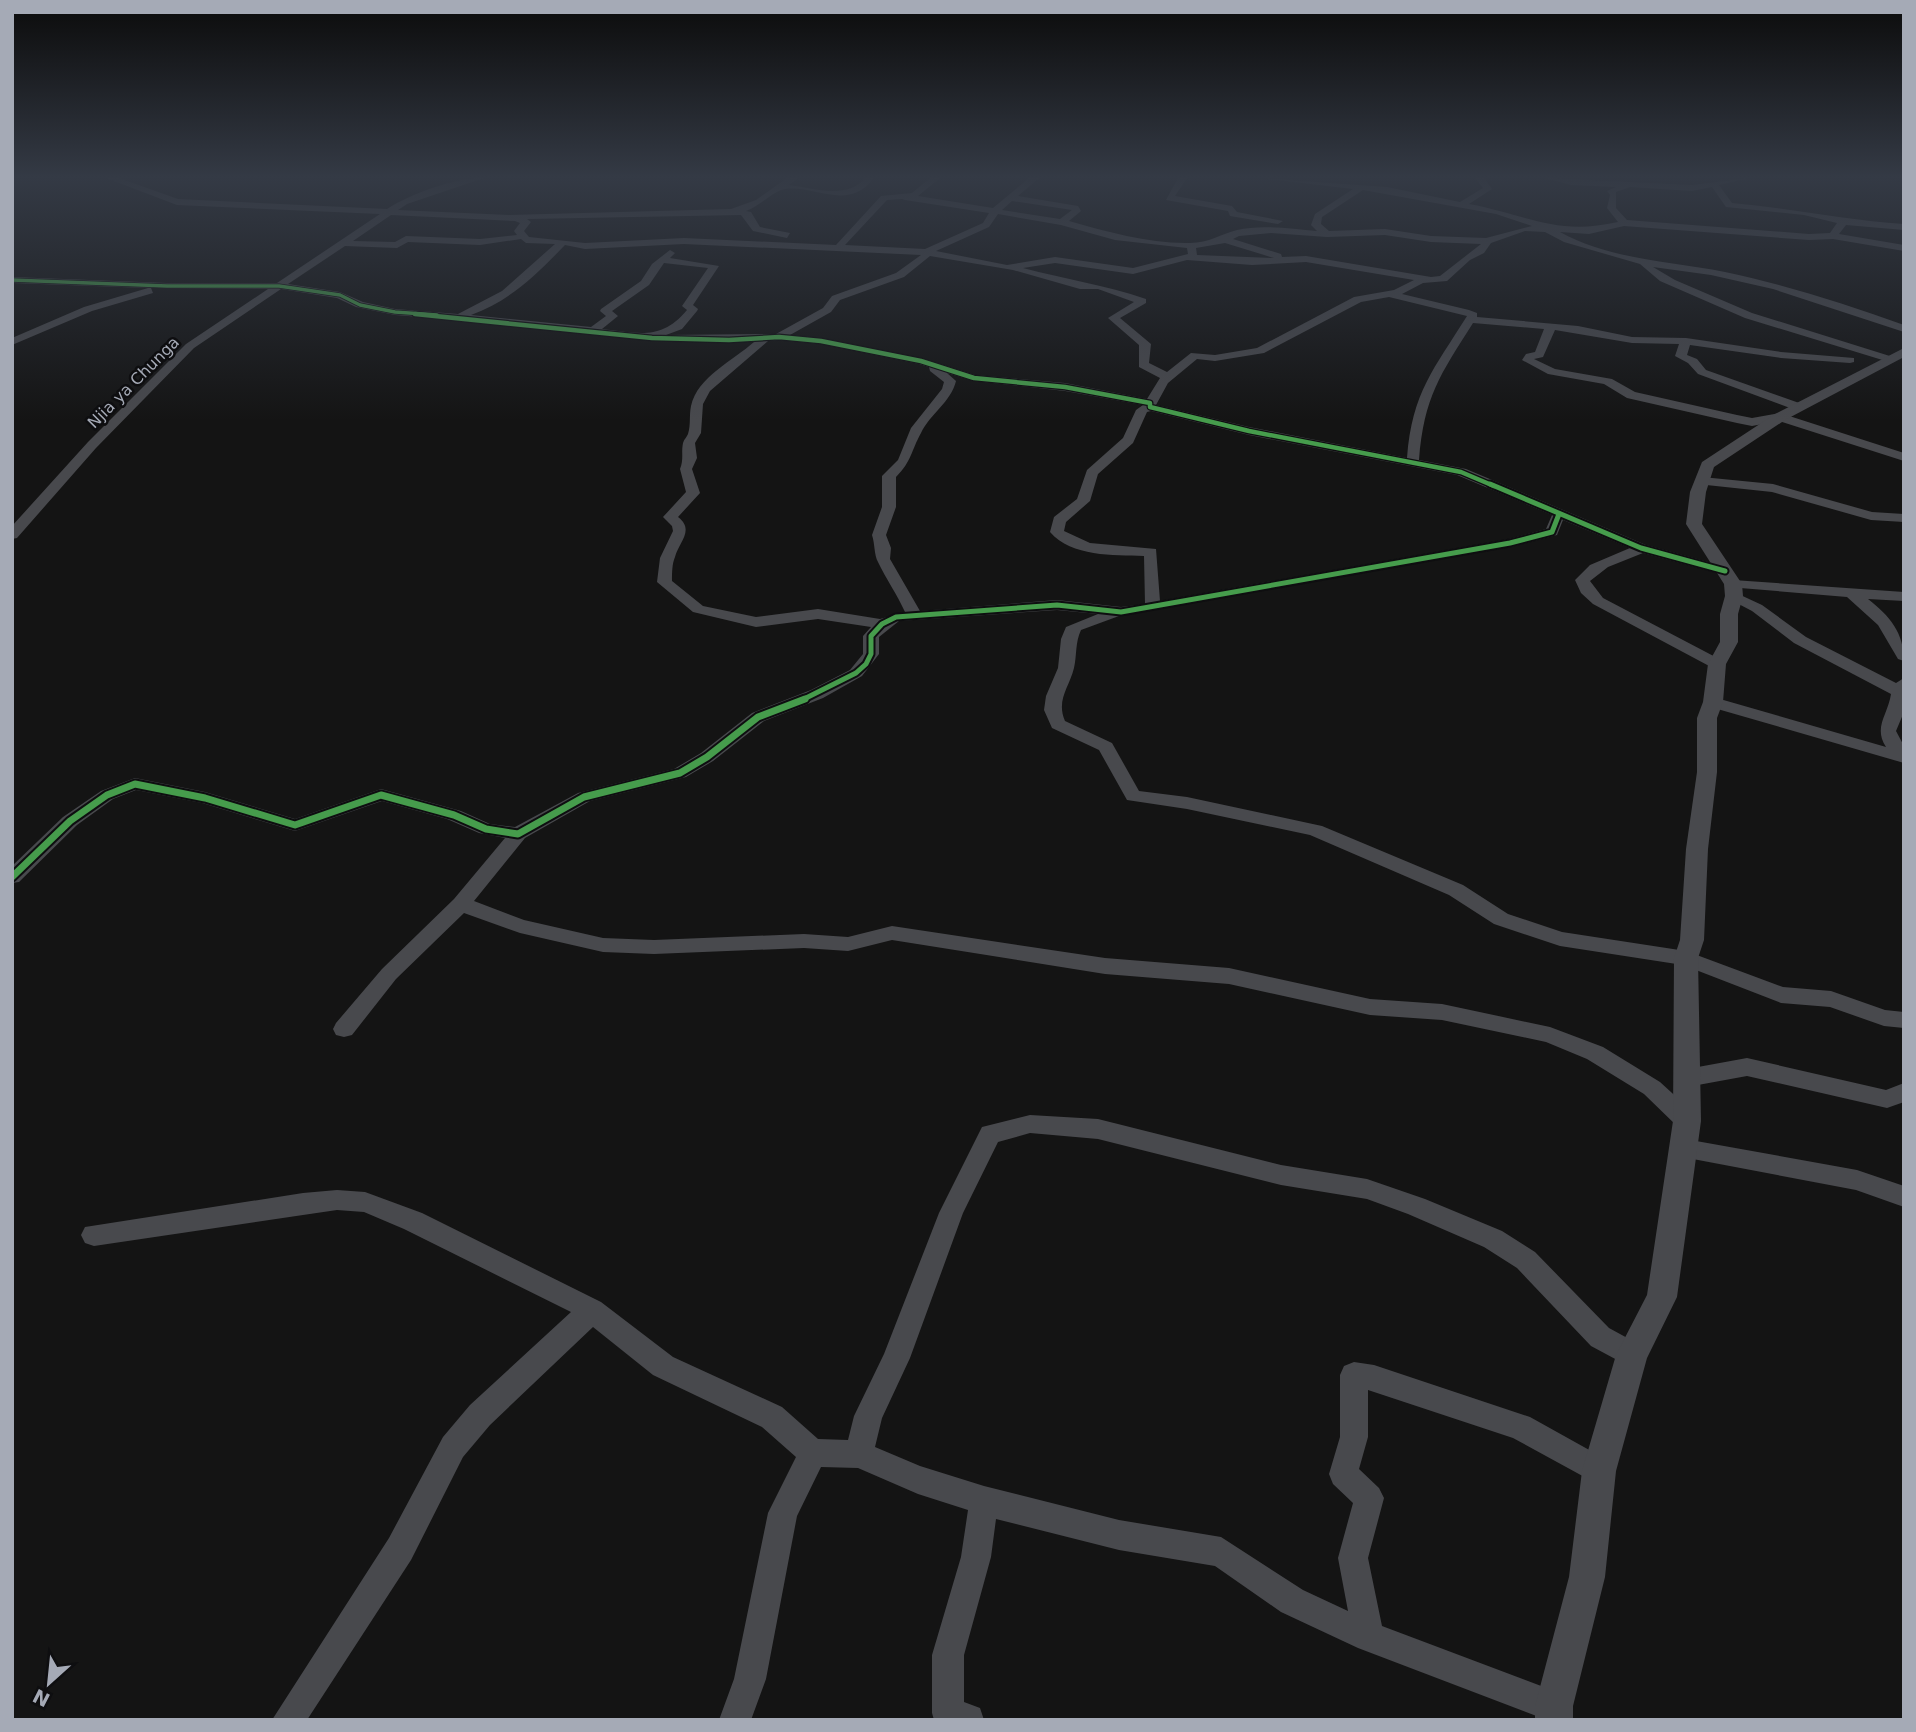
<svg xmlns="http://www.w3.org/2000/svg" width="1916" height="1732" font-family="'DejaVu Sans',sans-serif">
<style>
.lines{fill:none;stroke-linecap:round;stroke-linejoin:round}
.minor{fill:#48494d;fill-rule:evenodd}
.tertiary{fill:#48494d;fill-rule:evenodd}
.cycleway-far3-casing{stroke:#0e0e10;stroke-width:5}
.cycleway-far2-casing{stroke:#0e0e10;stroke-width:7}
.cycleway-far1-casing{stroke:#0e0e10;stroke-width:9}
.cycleway-casing{stroke:#0e0e10;stroke-width:11}
.cycleway-far3{stroke:#469c4c;stroke-width:3.5}
.cycleway-far2{stroke:#469c4c;stroke-width:4.5}
.cycleway-far1{stroke:#469c4c;stroke-width:5}
.cycleway{stroke:#469c4c;stroke-width:7}
.labels{text-anchor:middle;stroke-width:5;stroke-linejoin:round;paint-order:stroke}
.far-street-label{font-size:16px;fill:#a5aab6;stroke:#0e0e10}
</style>
<rect width="100%" height="100%" fill="#141414"/>
<g class="lines">
<!-- minor -->
<path class="minor" d="M106 178H119L178 199 387 209C412 193 454 178 484 178L407 204 398 210 509 215 731 209 756 200 787 178H798L789 185C812 188 848 200 865 178H874C848 212 816 185 785 189 775 190 758 207 746 211L751 212 760 227 790 233 787 238 753 231 741 215 527 219 531 222 524 231 529 237 585 243 684 238 836 245 881 196 912 193 930 178H940L918 196 993 208 1029 178H1039L1018 196 1078 206 1081 211 1069 221C1108 232 1150 244 1190 243 1209 243 1221 234 1237 230 1262 224 1291 229 1317 231L1311 225 1315 214 1353 189 1259 178 1387 187 1460 202 1483 188 1475 178H1484L1492 189 1469 204C1528 215 1556 236 1618 222L1607 208 1610 195 1607 191 1616 187 1571 185 1545 178 1692 185 1749 178 1719 185 1732 203C1790 208 1846 220 1904 224V230L1846 225 1839 234 1904 245V251L1833 239 1809 240 1624 226 1589 234 1560 232C1610 260 1671 261 1725 272 1786 285 1845 304 1904 325V332L1773 289 1711 275 1653 267 1675 280 1752 313 1893 357 1895 359 1889 362 1745 318 1660 281 1640 264 1564 242 1545 232 1525 231 1491 243 1484 253 1470 260 1447 281 1423 283 1402 294 1469 310 1477 313V317L1578 326 1632 337 1686 338 1781 352 1854 358V362L1850 363 1781 358 1690 345 1687 355 1697 359 1706 370 1802 404 1804 407 1798 411 1698 374 1688 363 1675 356 1679 344 1632 343 1555 330 1543 357 1534 359 1555 369 1612 379 1635 392 1737 415 1752 418 1780 413 1904 453V461L1779 421 1752 426 1737 423 1627 398 1604 384 1548 374 1522 360 1526 354 1535 352 1544 329 1473 323C1440 375 1424 397 1419 460L1466 469 1646 545 1730 568V574L1725 575 1643 553 1608 567 1590 581 1603 598 1723 661V667H1711L1593 604 1581 593 1575 580 1590 565 1630 548 1563 520 1557 535 1510 547 1119 616 1081 630C1075 643 1077 655 1074 668 1069 688 1056 700 1065 721L1112 743 1139 791 1187 797 1322 826 1463 885 1508 914 1562 932 1686 951 1783 987 1831 991 1885 1010 1904 1012V1028L1884 1026 1830 1007 1781 1003 1683 965 1560 946 1494 924 1449 895 1310 835 1187 809 1127 800 1099 750 1052 728 1044 710 1046 696 1058 668 1061 639 1066 627 1098 614 1057 610 899 621 879 637V654L862 676 823 698 764 721 713 761 686 777 590 801 525 838 474 901 524 920 603 938 654 940 804 934 848 937 892 926 1105 958 1229 968 1370 999 1442 1004 1550 1027 1603 1047 1660 1082 1695 1114 1699 1121 1695 1128 1687 1130 1679 1128 1644 1094 1587 1059 1546 1042 1442 1020 1370 1015 1229 984 1105 974 892 940 848 951 804 948 654 954 603 952 520 933 464 913 396 979 352 1035 344 1037 336 1035 333 1029 336 1023 382 969 454 899 505 838 479 833 447 819 382 801 295 831 202 803 136 790 113 799 77 825 19 882 12 883V866L63 817 101 791 135 778 205 792 295 819 381 789 461 811 490 824 515 827 578 793 674 769 701 753 752 713 811 690 850 670 863 654V636L871 627 818 619 756 627 693 612 657 582 660 558 673 531 672 526 663 517 686 492 680 469C684 459 681 453 683 443 684 439 687 437 688 434 691 425 689 415 691 406 697 377 734 360 754 342L652 341 510 324 395 315 356 307 337 298 281 289 194 348 96 448 17 538 12 539V526L88 442 186 344 268 289 151 288 153 293 92 311 12 345V338L84 307 148 288 12 283V277L167 283H277L380 214 177 205ZM1630 187 1692 191 1712 187 1726 207 1804 215 1837 223 1830 233 1809 234 1627 220 1616 208V192ZM1363 190 1496 214 1532 226 1486 238 1431 236 1385 229 1329 231 1321 224 1322 217ZM902 199 905 200 989 213 983 223 925 249 845 245 887 200ZM1012 201 1072 210 1060 219 1002 210ZM998 214 1061 225 1115 240 1187 248 1188 254 1133 268 1055 257 1007 265 936 251 989 227ZM391 215 515 221 520 223 514 231 517 235 480 239 406 236 395 242 353 241ZM1271 233 1327 237 1385 235 1431 242 1481 244 1440 276 1431 277 1306 256 1282 257 1281 254 1233 239 1239 236ZM521 239 526 243 555 244 502 291 458 314 395 309 363 302 340 292 288 284 345 246 397 248 408 242 480 245ZM1225 243 1274 258 1197 255 1196 248ZM684 244 921 255 896 273 832 296 823 308 776 334 666 335 682 329 697 311 698 309 693 305 719 266 670 258 675 253 670 250 652 264 641 281 601 309 600 311 606 316 591 327 471 315C510 301 537 274 565 245L585 249ZM930 256 1013 270 1080 289H1098L1134 302 1108 318 1139 345V367L1160 378 1147 399 1065 383 975 375 921 358 821 338 790 335 831 312 840 300 904 277ZM1187 260 1252 265 1306 262 1414 280 1394 290 1354 297 1257 348 1215 355 1191 353 1167 372 1149 363 1151 344 1120 318 1146 303V299C1105 285 1065 279 1023 268L1055 263 1133 274ZM664 263 708 268 682 306 687 310C661 341 639 333 602 329L618 316 612 311 649 285ZM1389 297 1467 316C1434 369 1412 392 1407 458L1249 427 1156 405 1168 383 1197 359 1215 361 1264 353 1361 302ZM779 340 821 344 919 364 929 367 930 371 944 382 942 389 911 428 898 460 882 476V507L872 535C875 544 874 555 878 562 886 579 897 594 905 612L880 619 818 609 756 617 703 606 672 581C672 573 672 564 675 557 679 542 695 530 678 517L700 493 692 469 697 458 695 443 701 433 703 404 710 391 768 341ZM947 373 974 381 1065 391 1143 405 1136 410 1123 438 1087 470 1077 499 1054 517 1050 532C1072 557 1113 555 1144 556L1145 604 1121 607 1057 600 920 611 890 559 891 548 886 535 896 507V477C912 461 911 451 921 433 930 414 951 402 956 381ZM1151 411 1249 435 1457 475 1552 515 1546 529 1509 539 1160 601 1156 549 1090 543 1064 531 1066 522 1090 501 1098 474 1133 443 1147 412Z
M1178 178H1187L1175 196 1232 206 1237 212 1283 221 1278 224 1230 216 1228 211 1166 200Z
M1702 477 1773 484 1872 512 1904 514V522L1871 520 1772 492 1697 484V478Z
M1733 580 1904 592V601L1868 599C1890 616 1904 633 1904 661L1898 659 1878 625 1847 597 1728 587V581Z
M1734 592 1762 605 1806 637 1896 683 1904 678V712L1896 731 1904 746V763L1707 706 1705 702 1707 698 1713 697 1886 747C1873 727 1888 715 1891 694L1794 643 1752 611 1729 599 1727 596Z
M1747 1058 1886 1090 1904 1083V1102L1887 1108 1747 1076 1687 1087 1679 1084 1676 1078 1679 1072 1687 1069Z
M1030 1115 1098 1119 1281 1165 1367 1179 1425 1199 1502 1231 1535 1252 1609 1328 1642 1346 1645 1355 1642 1364 1632 1368 1591 1346 1517 1268 1484 1247 1408 1214 1367 1199 1281 1185 1098 1139 1030 1133 998 1142 963 1213 910 1358 882 1418 875 1447 920 1466 984 1486 1119 1520 1221 1537 1303 1590 1348 1611 1338 1558 1353 1503 1333 1484 1329 1474 1340 1437V1375L1344 1366 1354 1362 1374 1365 1530 1417 1609 1461 1613 1471 1609 1481 1599 1485 1513 1438 1368 1390V1437L1359 1469 1379 1488 1384 1498 1368 1558 1382 1626 1565 1695 1570 1706 1565 1717 1547 1720 1358 1648 1281 1612 1215 1566 1119 1550 996 1519 991 1557 964 1655V1702L980 1708 984 1720H934L932 1713V1655L961 1557 968 1510 918 1494 858 1468 821 1467 797 1516 766 1679 751 1720H719L734 1679 768 1513 796 1457 762 1427 653 1375 593 1327 490 1425 463 1457 411 1560 307 1720H272L389 1538 443 1437 470 1405 571 1312 404 1229 364 1212 337 1210 303 1215 94 1246 85 1243 81 1235 85 1227 303 1193 337 1190 365 1192 422 1213 601 1302 673 1357 782 1407 818 1439 848 1440 854 1416 884 1354 939 1213 982 1127Z
M1685 1139 1857 1170 1904 1186V1207L1856 1190 1677 1156 1673 1149 1677 1142Z"/>
<!-- tertiary -->
<path class="tertiary" d="M1904 348V357L1785 420 1714 467 1706 492 1702 524 1742 584 1743 596 1738 614V642L1726 664 1723 702 1717 718V772L1708 849 1704 940 1698 958 1701 1121 1677 1297 1647 1358 1616 1471 1605 1577 1573 1706V1720H1535V1706L1569 1577 1582 1471 1616 1355 1647 1295 1673 1121 1674 958 1680 940 1686 849 1697 772V718L1703 702 1708 664 1720 642V614L1725 596 1724 584 1686 524 1690 492 1702 462 1775 414Z"/>
<!-- cycleway-far3 casing -->
<g class="cycleway-far3-casing">
<path id="cycleway-far3" d="M12 280 167 286H279L340 295 360 305 395 312 437 315"/>
</g>
<!-- cycleway-far2 casing -->
<g class="cycleway-far2-casing">
<path id="cycleway-far2" d="M415 314 652 338 729 340 779 337 821 341 921 361 974 378 1065 387 1150 403V407L1249 431 1461 472 1494 486"/>
</g>
<!-- cycleway-far1 casing -->
<g class="cycleway-far1-casing">
<path id="cycleway-far1" d="M1490 484 1641 548 1725 571
M800 701 856 673 866 664 871 654V636L882 624 896 617 1057 605 1121 612 1510 543 1552 532 1559 514"/>
</g>
<!-- cycleway casing -->
<g class="cycleway-casing">
<path id="cycleway" d="M12 877 70 821 107 795 135 784 205 798 295 825 381 795 454 815 486 829 518 834 584 797 680 773 707 757 758 717 805 699"/>
</g>
<!-- cycleway-far3 -->
<use href="#cycleway-far3" class="cycleway-far3"/>
<!-- cycleway-far2 -->
<use href="#cycleway-far2" class="cycleway-far2"/>
<!-- cycleway-far1 -->
<use href="#cycleway-far1" class="cycleway-far1"/>
<!-- cycleway -->
<use href="#cycleway" class="cycleway"/>
</g>
<!-- sky -->
<linearGradient id="sky" x2="0" y2="1"><stop stop-color="#0b0b0b"/><stop offset="0.42" stop-color="#343a45"/><stop offset="1" stop-color="#343a45" stop-opacity="0"/></linearGradient>
<rect width="1916" height="421" fill="url(#sky)"/>
<g class="labels">
<!-- far-street labels -->
<g class="far-street-label">
<text transform="translate(133 382) rotate(-45)" y="6">Njia ya Chunga</text>
</g>
</g>
<!-- border -->
<rect width="1916" height="1732" fill="none" stroke="#a5aab6" stroke-width="28"/>
<!-- north arrow -->
<g transform="translate(49 1683) rotate(207)" stroke="#0e0e10" stroke-width="5" paint-order="stroke">
<path d="M0-5L12 26L0 18L-12 26Z" fill="#a5aab6"/>
<text y="-10" font-size="19" font-weight="bold" text-anchor="middle" fill="#a5aab6">N</text>
</g>
</svg>
